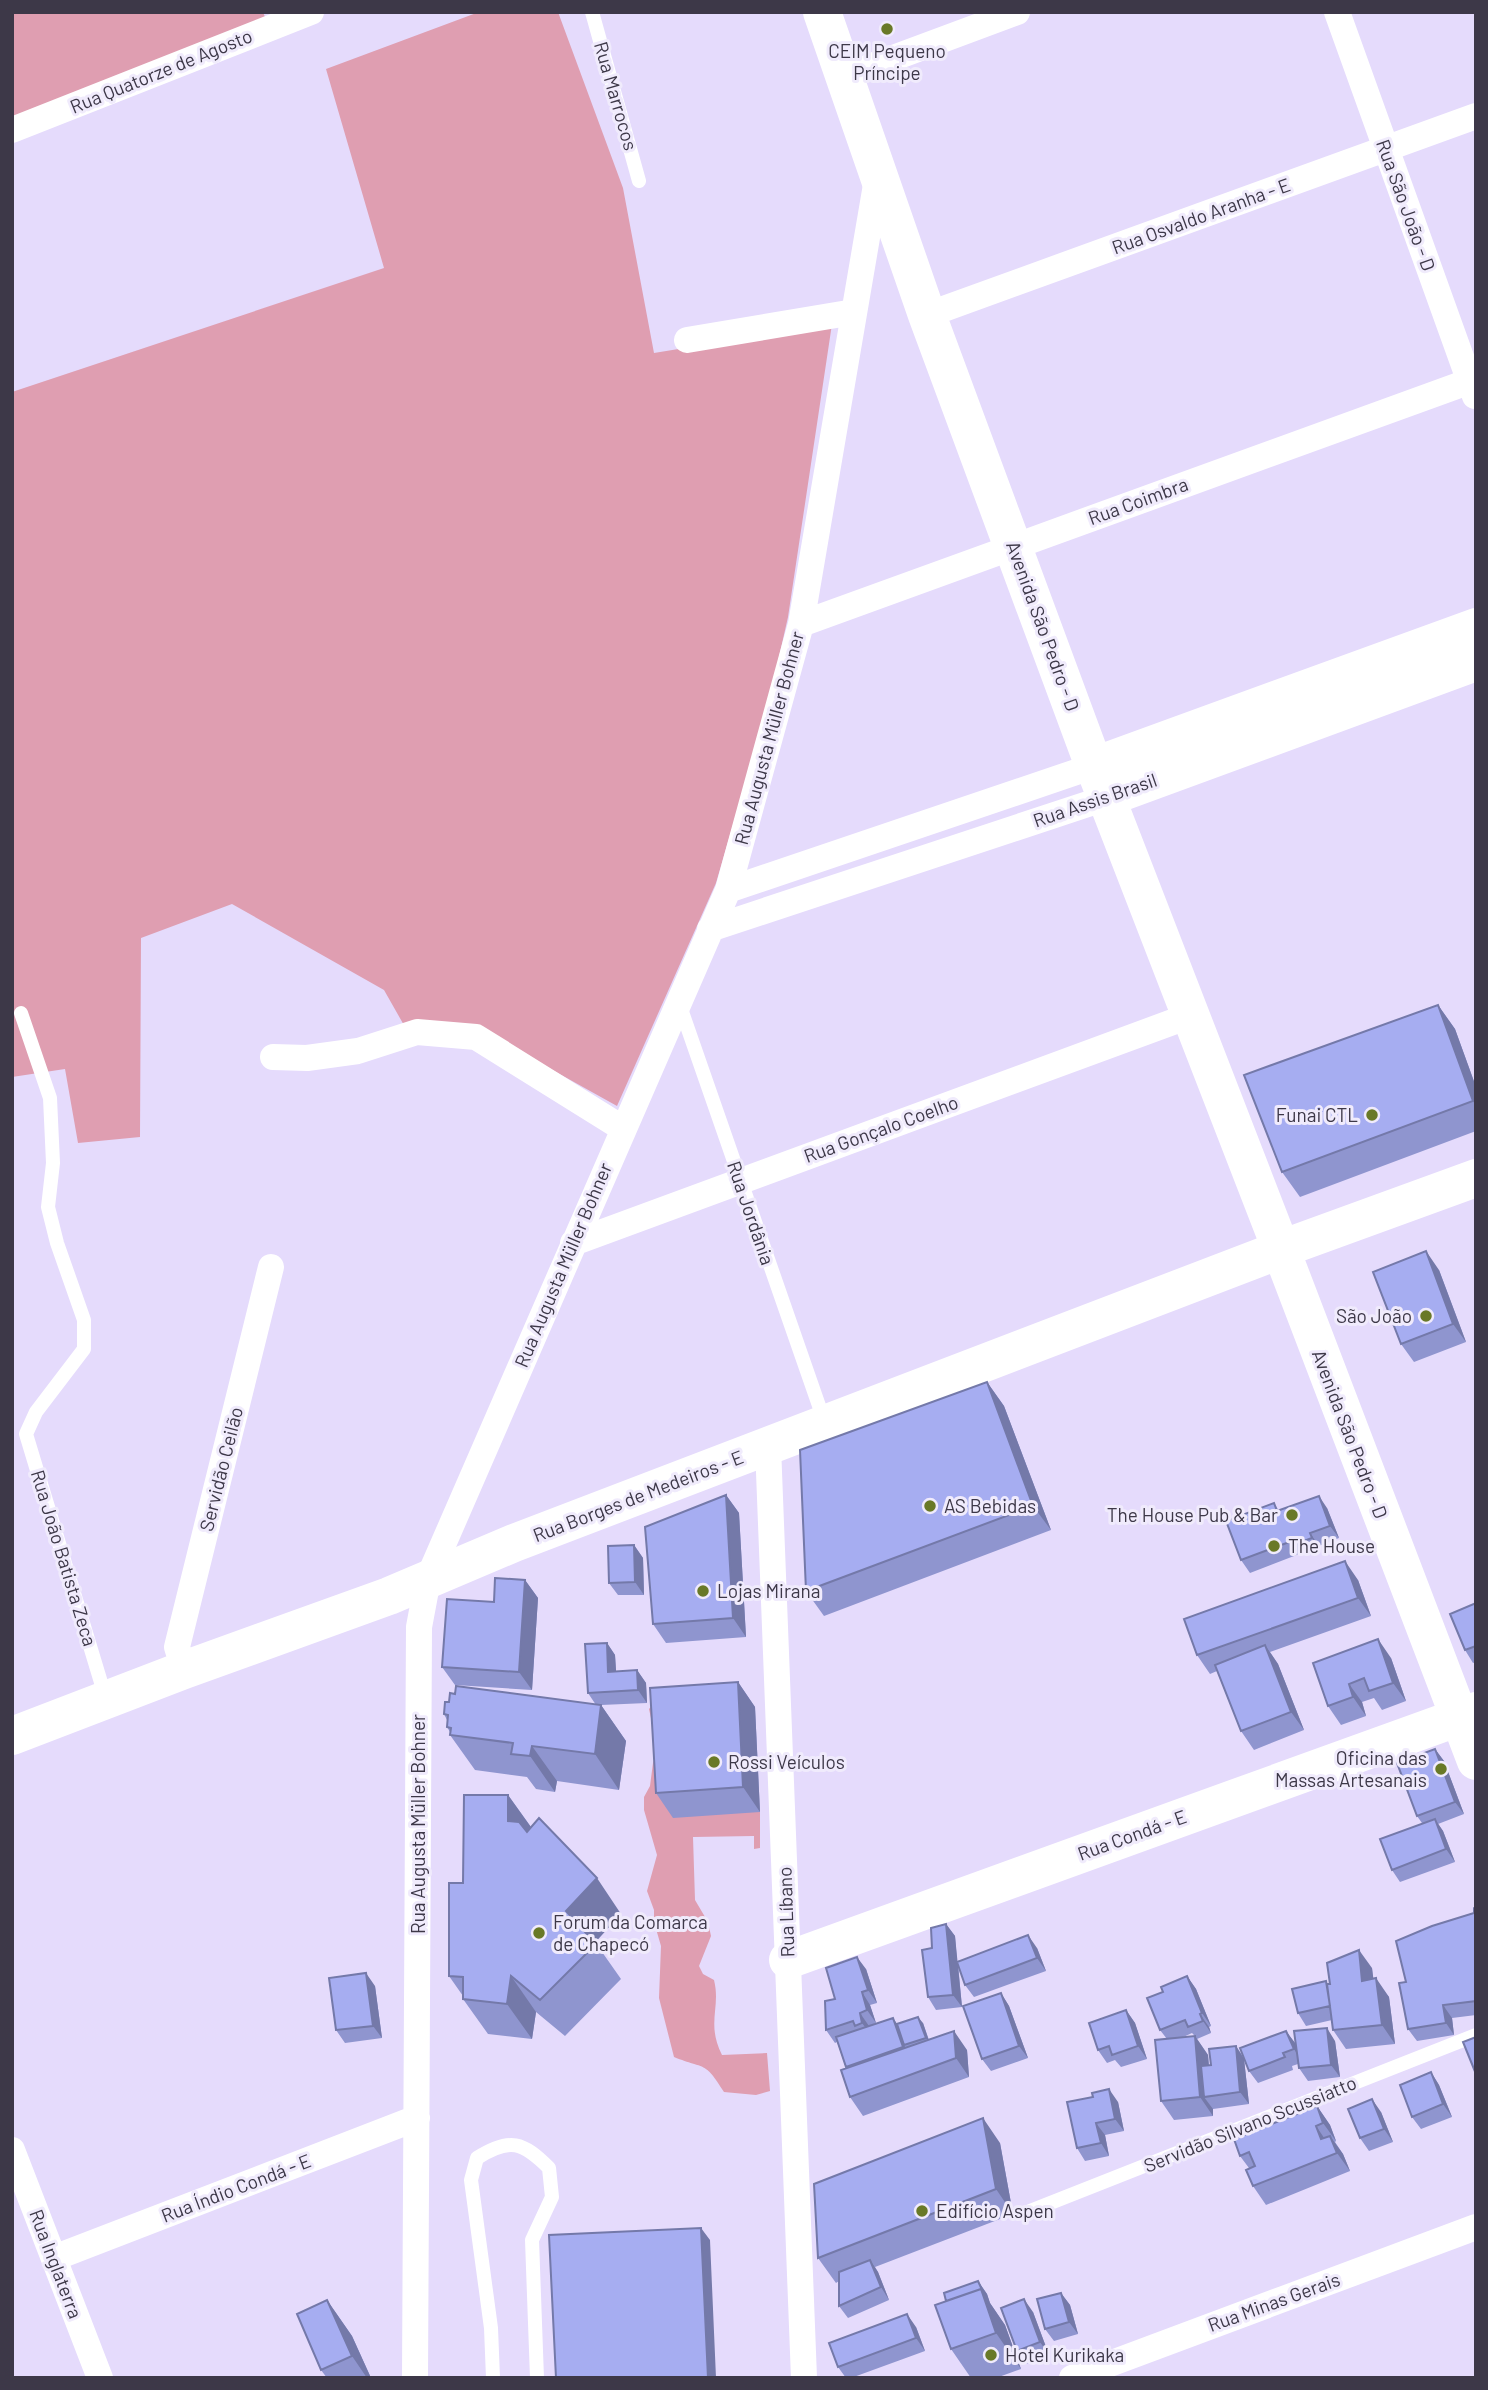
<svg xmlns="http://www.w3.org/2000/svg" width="1488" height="2390" font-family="Barlow,sans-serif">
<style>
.green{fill:#df9eb1}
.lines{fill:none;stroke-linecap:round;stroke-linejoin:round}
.lane{stroke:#fff;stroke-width:14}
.street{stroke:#fff;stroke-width:26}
.secondary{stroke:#fff;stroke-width:38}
.wall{fill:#8f95cf;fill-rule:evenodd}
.shaded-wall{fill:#7479a9}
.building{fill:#a6adf1;stroke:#7479a9;stroke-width:2}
.poi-dot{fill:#697927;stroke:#f0ebfc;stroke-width:2.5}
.labels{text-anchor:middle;stroke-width:6;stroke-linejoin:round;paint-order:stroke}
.poi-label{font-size:19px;fill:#3d3848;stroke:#f0ebfc;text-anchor:start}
.street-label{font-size:19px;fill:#3d3848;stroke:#f0ebfc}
</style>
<rect width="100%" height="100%" fill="#e5dbfc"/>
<!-- green -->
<path class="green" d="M12 12H263L267 22 12 121Z
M479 12H558L623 188 654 353 832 324 788 617 769 701 716 883 617 1106 475 1027H405L384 990 232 904 141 938 140 1137 78 1143 65 1069 12 1077V392L384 268 326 69Z
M656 1701 760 1812V1848L754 1849V1836L693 1837 695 1900 708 1922 711 1936 699 1966 703 1974 714 1980C721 2008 706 2023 722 2055L767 2053 770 2091 756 2095 724 2092C704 2060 706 2070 674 2057L659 1998 661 1946 654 1922V1910L647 1891 657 1855 644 1810V1797L650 1786 653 1763 658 1750 649 1709Z"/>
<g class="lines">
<!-- lane -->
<path class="lane" d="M592 12 639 181
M680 1006 825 1423
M21 1013 50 1098 53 1163 48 1207 57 1243 84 1320V1349L36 1412 26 1434 106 1699
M1025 2213 1476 2035
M493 2378 491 2328 471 2180 477 2158C510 2137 523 2142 549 2168L552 2197 532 2240 537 2378"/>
<!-- street -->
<path class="street" d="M1337 12 1475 396
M845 76 1017 12
M12 130 311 12
M927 315 1476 116
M687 340 854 312
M801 624 1476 379
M728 890 1094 766
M710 929 1106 798
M273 1057 307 1058 358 1051 417 1032 476 1037 622 1128
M573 1243 1189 1016
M768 1446 804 2378
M184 1670 177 1647 271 1267
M12 2150 100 2378
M54 2258 417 2118
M415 2378 419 1627 428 1579 728 890 801 624 877 179
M1072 2378 1476 2227"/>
<!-- secondary -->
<path class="secondary" d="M822 12 927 315 1094 766 1276 1236
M1094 766 1476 627
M1106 798 1476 662
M1292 1245 1476 1178
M1286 1263 1476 1761
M12 1736 184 1670 389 1596 514 1543 1264 1256
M788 1960 1476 1711"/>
</g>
<!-- wall -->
<path class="wall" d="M1438 1005 1455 1029 1476 1087V1131L1300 1197 1282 1172Z
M1439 1270 1466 1342 1414 1362 1401 1344Z
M987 1382 1004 1406 1051 1530 824 1616 806 1591Z
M726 1495 739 1513 746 1637 666 1643 653 1624Z
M1274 1503 1279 1511 1327 1508 1339 1538 1319 1546 1320 1551 1310 1555 1307 1551 1250 1573 1241 1560Z
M634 1545 643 1558 644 1595H618L609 1583Z
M525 1580 538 1598 532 1690 455 1685 442 1667 494 1602Z
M1358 1580 1371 1616 1270 1652 1278 1664 1304 1730 1254 1750 1241 1731 1217 1671 1210 1674 1197 1655Z
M1476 1603V1662L1473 1663 1465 1650Z
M607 1643 615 1655 616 1672 637 1670 646 1683 647 1703 601 1705 626 1741 619 1790 557 1781 555 1792 536 1789 527 1777 475 1770 450 1735V1732L447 1727V1720L444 1714 596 1705 588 1693Z
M1391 1658 1406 1701 1382 1710 1374 1698 1362 1702 1366 1716 1341 1725 1328 1706 1313 1663Z
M738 1682 755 1707 760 1812 673 1818 656 1793Z
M1435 1749 1444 1761 1464 1814 1438 1824 1443 1831 1455 1862 1400 1882 1392 1870 1422 1823 1417 1816Z
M508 1795 531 1827 621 1914 595 1942 621 1979 565 2036 536 2012 532 2039 488 2034 463 1999V1996L449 1976 463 1883Z
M1476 1907V2015L1452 2018 1454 2035 1417 2041 1408 2029 1406 1982 1474 1913Z
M946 1924 955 1936 957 1961 1037 1948 1046 1971 974 1997 965 1985 958 1964 962 2007 936 2010 928 1997Z
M1372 1968 1373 1979 1389 1997 1395 2044 1346 2049 1333 2030 1332 2020 1306 2026 1298 2013 1328 1984Z
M866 1969 877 2003 870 2005 876 2023 869 2026 893 2018 897 2024 923 2023 929 2040 967 2050 969 2077 863 2116 850 2097 846 2068 837 2042 835 2043 826 2030 835 1999Z
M1187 1976 1196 1989 1211 2026 1209 2027 1211 2033 1197 2039 1208 2055 1209 2065H1211L1236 2046 1244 2058 1286 2031 1295 2043 1335 2041 1340 2077 1308 2081 1299 2068 1298 2064 1292 2066 1293 2070 1258 2083 1249 2071 1244 2059 1249 2104 1213 2109V2116L1174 2120 1161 2101 1167 2039 1160 2030 1163 1992ZM1192 2033 1195 2036 1181 2038Z
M375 1986 382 2038 345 2043 336 2030Z
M1001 1993 1009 2006 1028 2058 991 2071 982 2059Z
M1126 2010 1135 2023 1147 2059 1121 2067 1115 2060 1107 2063 1098 2050Z
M1431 2072 1439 2085 1452 2117 1421 2129 1412 2117Z
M1093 2097 1118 2102 1124 2131 1105 2135 1109 2156 1085 2161 1077 2148Z
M1317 2106 1330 2125 1336 2141 1335 2142 1343 2154 1350 2171 1266 2205 1253 2186 1249 2168 1240 2156Z
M1381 2112 1393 2142 1369 2151 1360 2138Z
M1000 2143 1013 2214 875 2267 878 2272 889 2300 848 2318 839 2306V2281L836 2283 818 2258Z
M978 2281 987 2294 990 2303 1005 2325 1021 2369 996 2378H971L951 2349 946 2301Z
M1061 2293 1070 2305 1078 2334 1054 2341 1045 2329Z
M327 2300 352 2336 371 2378H327L321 2370Z
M1033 2312 1049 2355 1026 2364 1017 2351Z
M916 2327 925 2351 851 2378H846L838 2367Z"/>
<!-- shaded-wall -->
<path class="shaded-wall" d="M1438 1005 1455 1029 1476 1087V1106L1473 1101Z
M1426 1251 1439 1270 1466 1342 1453 1324Z
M987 1382 1004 1406 1051 1530 1033 1506Z
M726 1495 739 1513 746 1637 733 1618Z
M1319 1496 1327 1508 1339 1538 1330 1526Z
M1310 1533 1319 1546 1320 1551 1312 1538Z
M634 1545 643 1558 644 1595 635 1582Z
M1345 1561 1358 1580 1371 1616 1358 1598Z
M525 1580 538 1598 532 1690 519 1672Z
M1378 1639 1391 1658 1406 1701 1393 1683Z
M607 1643 615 1655 617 1685 608 1672Z
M1265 1645 1278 1664 1304 1730 1291 1712Z
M637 1670 646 1683 647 1703 638 1690Z
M738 1682 755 1707 760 1812 743 1787Z
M1349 1684 1362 1702 1366 1716 1353 1697Z
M601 1705 626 1741 619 1790 595 1754Z
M532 1746 557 1781 555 1792 530 1756Z
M1435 1749 1444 1761 1464 1814 1455 1802Z
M508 1795 533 1830V1857L508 1821Z
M1435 1819 1443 1831 1455 1862 1446 1849Z
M597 1878 621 1914 591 1947 566 1911Z
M946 1924 955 1936 962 2007 953 1995Z
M1028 1935 1037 1948 1046 1971 1037 1958Z
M1359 1950 1372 1968 1376 1999 1362 1981Z
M857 1957 866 1969 877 2003 868 1990Z
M366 1973 375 1986 382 2038 373 2026Z
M511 1976 536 2012 532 2039 507 2004Z
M1187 1976 1196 1989 1211 2026 1202 2013Z
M1376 1978 1389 1997 1395 2044 1382 2025Z
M862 1992 870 2005 876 2023 867 2010Z
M1001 1993 1009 2006 1028 2058 1019 2046Z
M1443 2005 1452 2018 1454 2035 1446 2023Z
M1126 2010 1135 2023 1147 2059 1138 2046Z
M860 2013 869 2026 871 2035 862 2023Z
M1200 2014 1209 2027 1211 2033 1203 2021Z
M918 2017 923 2023 930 2044 926 2038Z
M893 2018 901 2030 904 2045 908 2052 911 2060 903 2047Z
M1327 2028 1335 2041 1340 2077 1331 2065Z
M954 2031 967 2050 969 2077 956 2058Z
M1286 2031 1295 2043 1302 2062 1294 2049Z
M1195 2036 1208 2055 1211 2096 1204 2097 1213 2109V2116L1200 2097Z
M1236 2046 1244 2059 1249 2104 1240 2092Z
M1431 2072 1439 2085 1452 2117 1443 2104Z
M1109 2089 1118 2102 1124 2131 1115 2119Z
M1372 2099 1381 2112 1393 2142 1384 2129Z
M1317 2106 1330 2125 1336 2141 1323 2123Z
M983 2118 1000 2143 1013 2214 996 2189Z
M1096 2123 1105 2135 1109 2156 1101 2143Z
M1316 2126 1329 2145 1321 2139Z
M1330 2136 1343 2154 1350 2171 1337 2153Z
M701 2228 710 2240 716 2378H708Z
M870 2260 878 2272 889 2300 881 2287Z
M978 2281 987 2294 990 2303 1005 2325 1021 2369 996 2333Z
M1061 2293 1070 2305 1078 2334 1069 2322Z
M1024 2299 1033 2312 1049 2355 1040 2342Z
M327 2300 352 2336 371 2378H367L352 2356Z
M907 2314 916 2327 925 2351 916 2338Z"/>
<!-- building -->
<path class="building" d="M1438 1005 1473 1101 1282 1172 1244 1075Z
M1426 1251 1453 1324 1401 1344 1373 1272Z
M987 1382 1033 1506 806 1591 800 1450Z
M726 1495 733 1618 653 1624 645 1527Z
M1319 1496 1330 1526 1310 1533 1312 1538 1301 1542 1300 1538 1241 1560 1226 1521 1274 1503 1277 1511Z
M634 1545 635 1582 609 1583 608 1546Z
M1345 1561 1358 1598 1197 1655 1184 1619Z
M495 1578 525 1580 519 1672 442 1667 447 1599 494 1602Z
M1476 1603V1646L1465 1650 1450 1614Z
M1378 1639 1393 1683 1369 1691 1364 1678 1349 1684 1353 1697 1328 1706 1313 1663Z
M607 1643 608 1672 637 1670 638 1690 588 1693 585 1644Z
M1265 1645 1291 1712 1241 1731 1215 1665Z
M738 1682 743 1787 656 1793 650 1688Z
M456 1686 601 1705 595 1754 532 1746 530 1756 511 1754 513 1743 450 1735 451 1728 447 1727 448 1715 444 1714 445 1702H449L450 1693 455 1694Z
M1435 1749 1455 1802 1417 1816 1397 1763Z
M464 1795H508V1821L519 1822 527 1832 539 1818 597 1878 566 1911 596 1944 540 2000 511 1976 507 2004 463 1999V1977L449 1976V1883H463Z
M1435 1819 1446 1849 1392 1870 1380 1839Z
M1476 1907V2001L1443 2005 1446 2023 1408 2029 1399 1983 1406 1982 1396 1941 1432 1926 1474 1913V1908Z
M946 1924 953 1995 928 1997 922 1950 932 1948 931 1928Z
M1028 1935 1037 1958 965 1985 957 1962Z
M1359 1950 1362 1981 1376 1978 1382 2025 1333 2030 1327 1984H1330L1327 1963Z
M857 1957 868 1990 862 1992 867 2010 860 2013 862 2023 855 2026 853 2021 826 2030 825 2001 835 1999 826 1968Z
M366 1973 373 2026 336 2030 329 1978Z
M1187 1976 1202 2013 1200 2014 1203 2021 1188 2027 1185 2020 1160 2030 1147 1998 1163 1992 1161 1987Z
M1326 1981 1330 2006 1298 2013 1292 1989Z
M1001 1993 1019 2046 982 2059 963 2006Z
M1126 2010 1138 2046 1112 2055 1109 2046 1098 2050 1089 2023Z
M918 2017 926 2038 904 2045 897 2024Z
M893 2018 903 2047 846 2067 836 2037Z
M1327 2028 1331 2065 1299 2068 1294 2031Z
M954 2031 956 2058 850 2097 841 2070Z
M1286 2031 1294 2049 1283 2053 1285 2057 1249 2071 1240 2048Z
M1195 2036 1200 2097 1161 2101 1155 2040Z
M1476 2037V2074L1463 2042Z
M1236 2046 1240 2092 1204 2097 1201 2066 1211 2065 1209 2049Z
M1431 2072 1443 2104 1412 2117 1400 2085Z
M1109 2089 1115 2119 1096 2123 1101 2143 1077 2148 1067 2102 1093 2097 1092 2093Z
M1372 2099 1384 2129 1360 2138 1348 2109Z
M1317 2106 1323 2123 1316 2126 1321 2139 1330 2136 1337 2153 1253 2186 1246 2170 1255 2166 1249 2152 1240 2156 1234 2139Z
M983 2118 996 2189 818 2258 814 2184Z
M701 2228 708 2378H556L549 2235Z
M870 2260 881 2287 839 2306V2272Z
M978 2281 982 2290 981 2289 946 2301 944 2293Z
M981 2289 996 2333 951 2349 935 2305Z
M1061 2293 1069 2322 1045 2329 1037 2299Z
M1024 2299 1040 2342 1017 2351 1001 2308Z
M327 2300 352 2356 321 2370 297 2314Z
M907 2314 916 2338 838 2367 829 2343Z"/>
<!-- markers -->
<g class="poi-dot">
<circle cx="887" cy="29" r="7"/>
<circle cx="1372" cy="1115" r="7"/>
<circle cx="1426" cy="1316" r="7"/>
<circle cx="930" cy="1506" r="7"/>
<circle cx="1292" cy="1515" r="7"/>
<circle cx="1274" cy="1546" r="7"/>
<circle cx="703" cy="1591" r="7"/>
<circle cx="714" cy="1762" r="7"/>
<circle cx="1441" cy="1769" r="7"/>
<circle cx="539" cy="1933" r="7"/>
<circle cx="922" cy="2211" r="7"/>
<circle cx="991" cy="2355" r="7"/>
</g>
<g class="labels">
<!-- poi labels -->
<g class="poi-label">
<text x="887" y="58" text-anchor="middle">CEIM Pequeno<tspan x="887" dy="22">Príncipe</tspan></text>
<text x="1358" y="1122" text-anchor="end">Funai CTL</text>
<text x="1412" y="1323" text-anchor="end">São João</text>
<text x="944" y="1513">AS Bebidas</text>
<text x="1278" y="1522" text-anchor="end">The House Pub &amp; Bar</text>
<text x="1288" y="1553">The House</text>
<text x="717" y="1598">Lojas Mirana</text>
<text x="1427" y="1765" text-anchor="end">Oficina das<tspan x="1427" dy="22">Massas Artesanais</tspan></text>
<text x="728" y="1769">Rossi Veículos</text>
<text x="553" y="1929">Forum da Comarca<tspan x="553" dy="22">de Chapecó</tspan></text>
<text x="936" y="2218">Edifício Aspen</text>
<text x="1005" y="2362">Hotel Kurikaka</text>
</g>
<!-- street labels -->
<g class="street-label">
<text transform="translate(161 71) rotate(-22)" y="7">Rua Quatorze de Agosto</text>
<text transform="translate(616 96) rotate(74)" y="7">Rua Marrocos</text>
<text transform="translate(1406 205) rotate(70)" y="7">Rua São João - D</text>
<text transform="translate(1201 216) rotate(-20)" y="7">Rua Osvaldo Aranha - E</text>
<text transform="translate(1138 501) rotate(-20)" y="7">Rua Coimbra</text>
<text transform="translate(1043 626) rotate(70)" y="7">Avenida São Pedro - D</text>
<text transform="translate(769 738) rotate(-75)" y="7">Rua Augusta Müller Bohner</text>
<text transform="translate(1095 800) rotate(-19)" y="7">Rua Assis Brasil</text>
<text transform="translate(881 1129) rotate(-20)" y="7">Rua Gonçalo Coelho</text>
<text transform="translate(751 1213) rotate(71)" y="7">Rua Jordânia</text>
<text transform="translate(563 1265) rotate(-67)" y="7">Rua Augusta Müller Bohner</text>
<text transform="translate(1350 1434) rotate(69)" y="7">Avenida São Pedro - D</text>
<text transform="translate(221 1469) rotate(-76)" y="7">Servidão Ceilão</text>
<text transform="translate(638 1496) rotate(-21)" y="7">Rua Borges de Medeiros - E</text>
<text transform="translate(64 1558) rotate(73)" y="7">Rua João Batista Zeca</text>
<text transform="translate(418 1824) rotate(-90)" y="7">Rua Augusta Müller Bohner</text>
<text transform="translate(1132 1835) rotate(-20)" y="7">Rua Condá - E</text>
<text transform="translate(786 1912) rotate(-92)" y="7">Rua Líbano</text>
<text transform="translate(1250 2124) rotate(-22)" y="7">Servidão Silvano Scussiatto</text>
<text transform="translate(236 2188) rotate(-21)" y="7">Rua Índio Condá - E</text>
<text transform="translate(56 2264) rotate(69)" y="7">Rua Inglaterra</text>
<text transform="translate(1274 2302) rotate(-20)" y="7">Rua Minas Gerais</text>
</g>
</g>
<!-- border -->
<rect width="1488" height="2390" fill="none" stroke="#3d3848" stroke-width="28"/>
</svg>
